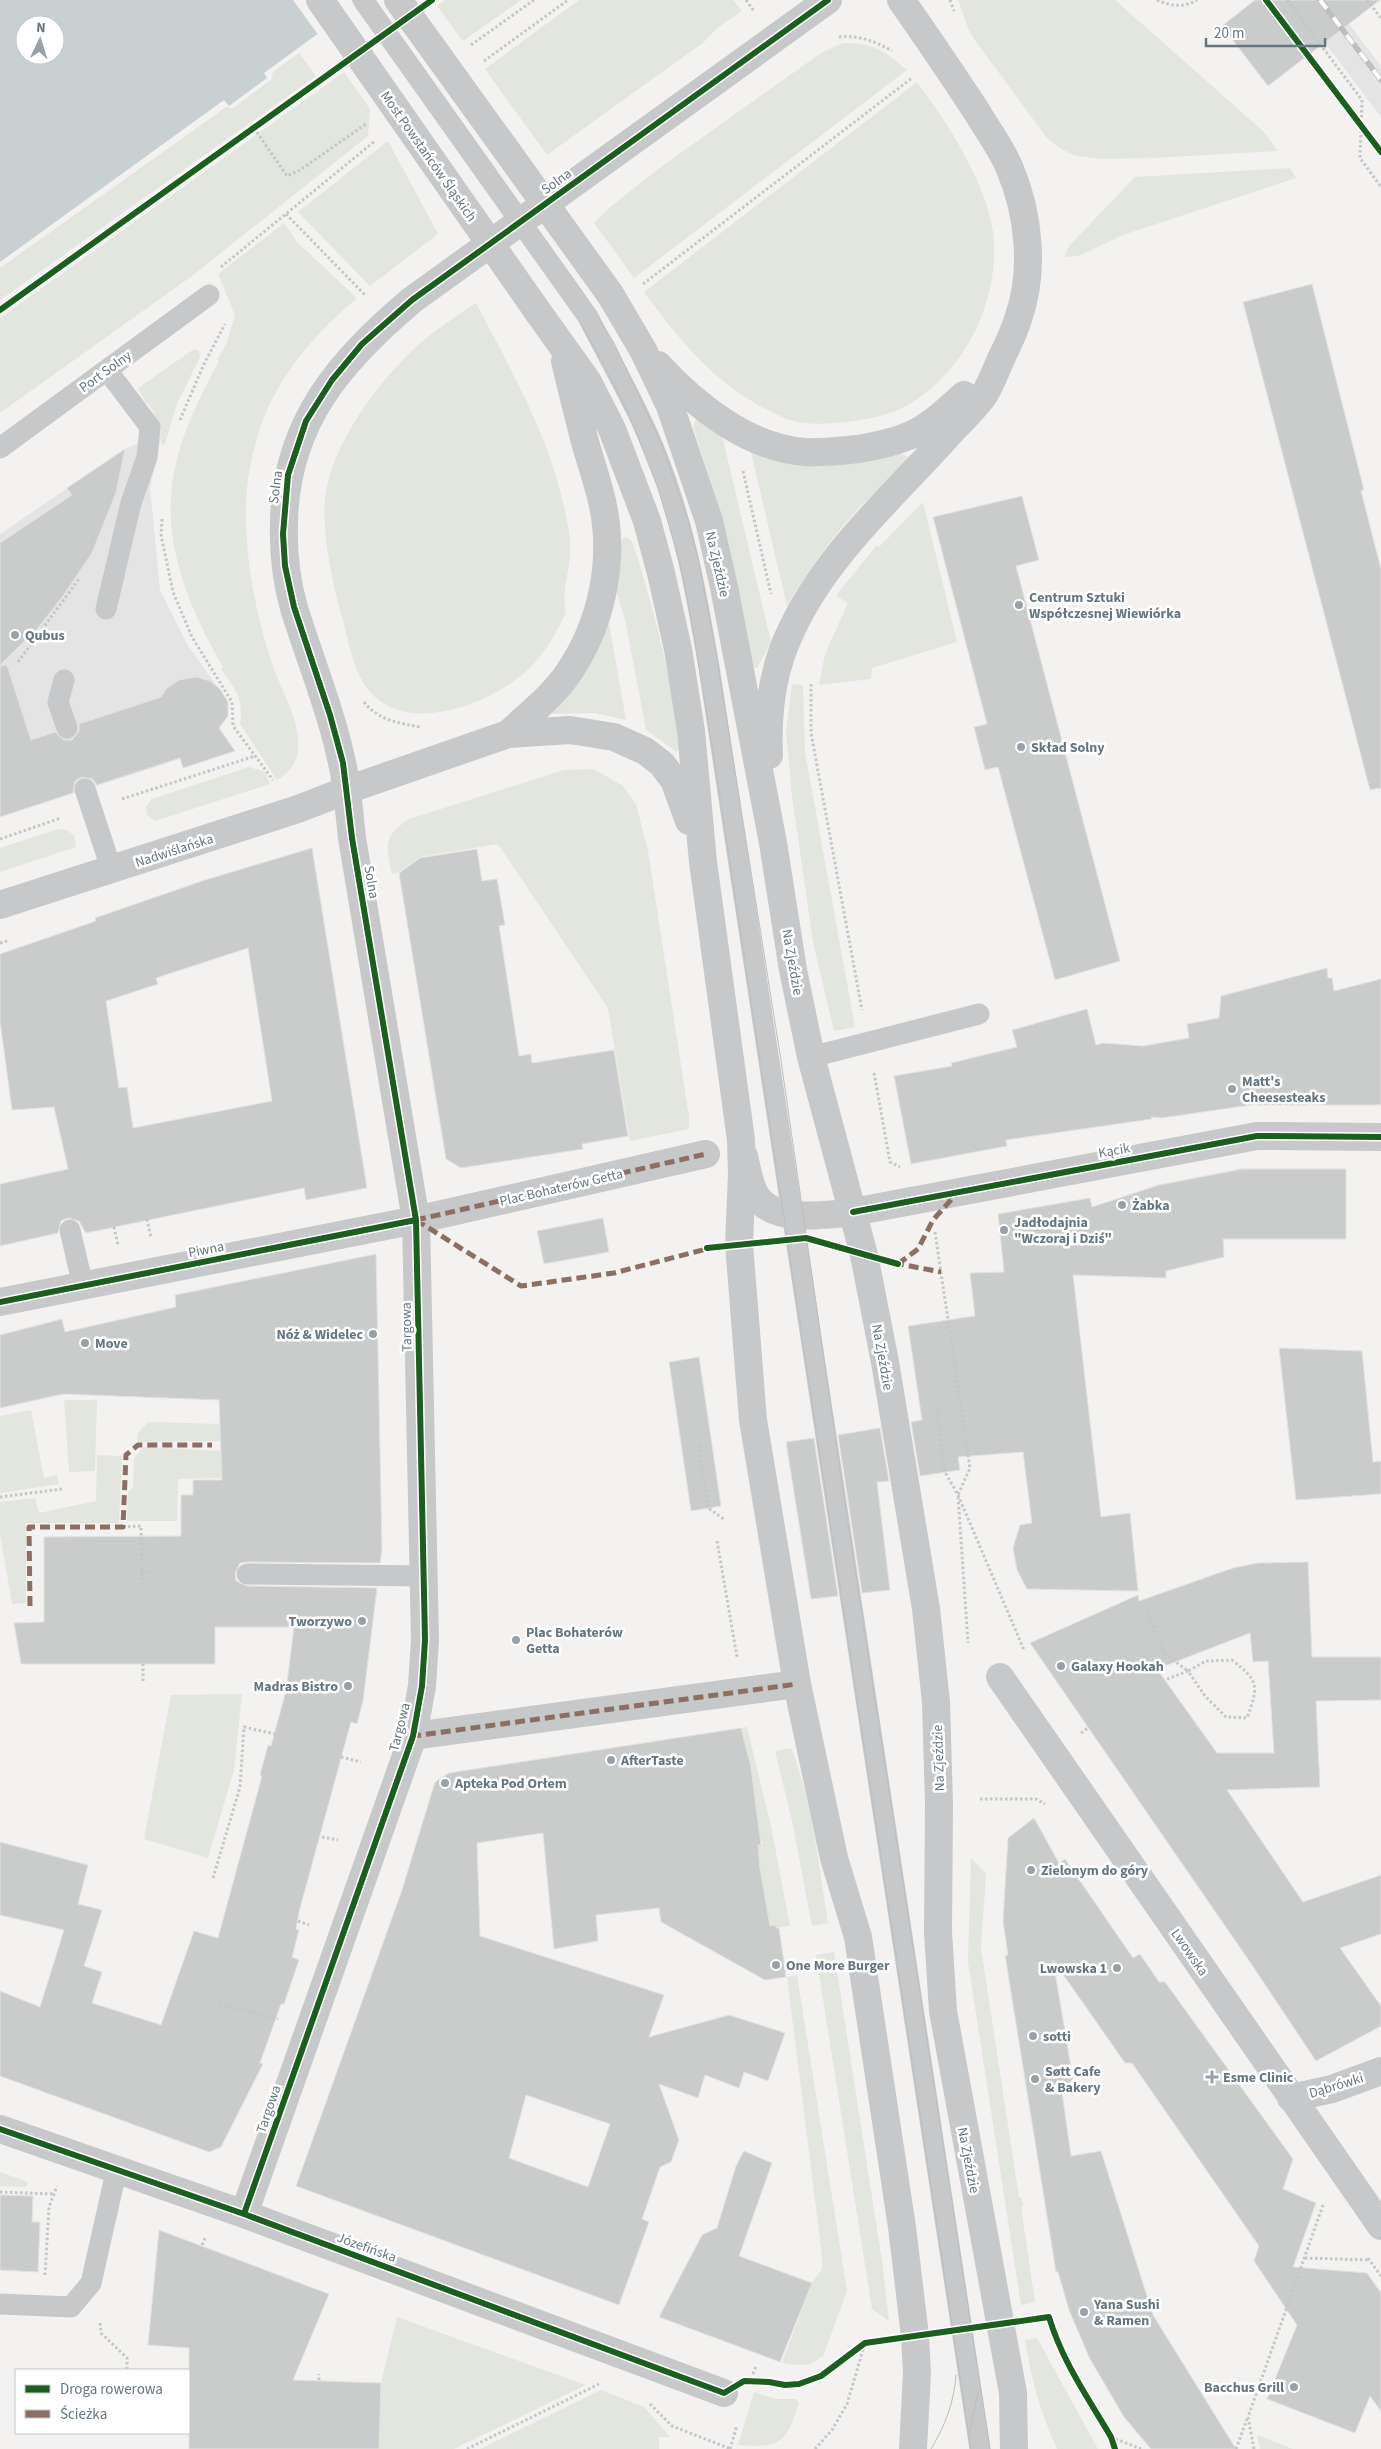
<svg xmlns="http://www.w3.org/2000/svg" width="1381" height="2449" font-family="'Source Sans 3',sans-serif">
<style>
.built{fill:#e3e4e3}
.green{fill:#e3e5df}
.water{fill:#c8d0d2;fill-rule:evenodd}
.pier{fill:#f3f2f1}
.building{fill:#cacccc;stroke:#e2e2e1;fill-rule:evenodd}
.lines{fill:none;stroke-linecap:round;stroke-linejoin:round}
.path{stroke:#c5c6c6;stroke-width:3;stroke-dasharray:2.5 2.5;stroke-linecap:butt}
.service{stroke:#c7c8c9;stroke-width:21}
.minor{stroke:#c7c8c9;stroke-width:28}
.tertiary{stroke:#c7c8c9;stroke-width:28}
.tram{stroke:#bdbebf;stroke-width:1}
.rail-casing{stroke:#bdbebf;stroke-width:5.5}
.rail{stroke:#fff;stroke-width:4;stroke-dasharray:11;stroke-linecap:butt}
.service-bridge{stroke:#c7c8c9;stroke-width:21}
.tertiary-bridge{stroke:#c7c8c9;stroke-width:28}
.quiet{stroke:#8d6e63;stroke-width:5;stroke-dasharray:10 5;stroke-linecap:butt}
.cycleway-casing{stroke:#fff;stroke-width:9}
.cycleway{stroke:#1b5e20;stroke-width:6}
.poi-dot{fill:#97a1a7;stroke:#fff;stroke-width:2}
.labels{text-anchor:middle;stroke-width:5;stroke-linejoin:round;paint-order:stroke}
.street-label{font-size:14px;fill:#65767f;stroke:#fff}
.poi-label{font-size:14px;font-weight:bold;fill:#65767f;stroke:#fff;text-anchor:start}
</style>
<rect width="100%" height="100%" fill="#f3f2f1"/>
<!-- built -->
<path class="built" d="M1333 3 1381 66V117L1302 12Z
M162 433 150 488 160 590 187 644 228 702V716L219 728 235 751 183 768 180 759 0 817V534L125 449Z"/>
<!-- green -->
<path class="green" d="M445 0H521L463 41 437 6Z
M579 0H733L742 11 716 29 704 42 547 155 485 69Z
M958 0H1115L1263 131 1278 151 1153 158 1102 159 1076 156 1061 149 1047 138 974 39 967 26Z
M843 43C871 42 887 52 907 70L634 278 594 223 609 208 661 167 821 53Z
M299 53 316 76 0 300V268L226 107 233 108 271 80 273 72Z
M344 72 370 109 368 136 192 276 0 413V318Z
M917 82C948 123 990 188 994 240 998 306 962 376 904 407 885 417 866 419 846 422 827 424 800 426 782 417 719 389 684 346 644 292Z
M388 141 438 234 370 286 298 212Z
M1290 168 1296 178 1123 235 1079 256 1064 257 1069 246 1135 177Z
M284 223 298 243 357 298C301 346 264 393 250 467 238 529 254 613 275 672 285 698 301 723 298 751 297 764 287 774 277 780L240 724C244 697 235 689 221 669L223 667C194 617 167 557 171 497 174 448 196 404 219 361L217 360 226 345 235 315 218 274Z
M476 303C513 373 553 443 567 521 569 532 571 544 570 555 569 575 561 593 566 612 558 630 546 651 532 666 499 699 423 732 380 701 354 682 350 646 342 617 332 583 319 521 327 486 339 435 377 384 415 348 433 331 455 317 476 303Z
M194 349 199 351 200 357 177 404 165 444 161 445C163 428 157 417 148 403H146L138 388Z
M696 419 722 435 771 642 757 668H753L721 514 693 427Z
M750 448 899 453 908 457C897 478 873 493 857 510 830 540 807 571 787 606Z
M923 502 957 642 872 668 871 679 819 685 825 654 848 603 838 597 837 594 877 545 879 547Z
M627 537 632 542 637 556C656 618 673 683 679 748L677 752 646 730 625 619 616 591 621 542 623 538Z
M609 623 626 720 595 713 550 714 598 646Z
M792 684 803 685 805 752 855 1027 834 1031 813 942 792 796 786 732Z
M249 767 265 772 270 784 155 821 147 815 146 806 152 799Z
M594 769 623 786 636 804 648 851 689 1117V1129L630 1141 608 1008 498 844 420 857 397 873 392 874C386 845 383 836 409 819L564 770Z
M58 829 66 830 74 835 76 847 0 872V848Z
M64 1400H97L95 1471 69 1472Z
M31 1410 44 1478 57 1475 59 1484 0 1493V1416Z
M148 1422 222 1424 221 1441 137 1442 138 1433Z
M144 1447 221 1451V1478L178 1479 177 1521H127L128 1492 133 1487 134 1458Z
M97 1455 122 1456 119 1523H26V1603L12 1604 0 1534V1502L35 1498 39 1513 96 1501Z
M242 1694 234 1770 208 1858 144 1839 171 1695Z
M747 1727 771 1826 790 1926 776 1928 775 1925 770 1926 756 1845 763 1844 762 1841 756 1842V1809L751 1770 741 1728Z
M791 1748C812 1801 819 1866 828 1923L812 1926 792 1821 775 1751Z
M971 1858 986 1874 981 1948 1019 2197 1022 2198 1023 2206 1021 2207 1035 2302 1021 2305 968 1962Z
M834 1952 882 2261 889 2321 872 2309 816 1955Z
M797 1975 847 2291 823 2356 810 2364 798 2365 782 2363 812 2283 822 2269V2256L787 1977Z
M0 2172 28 2182 26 2187 0 2186Z
M397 2317 586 2385 454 2449H379L381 2383Z
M1037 2338 1098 2449H1057C1041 2414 1031 2378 1025 2340Z
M601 2390 644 2407 670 2437H659V2449H480Z
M754 2392 776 2399H796L799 2404C786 2440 784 2449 738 2445Z
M1257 2435 1293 2449H1260Z"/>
<!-- water -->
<path class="water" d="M0 0H364L264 73 267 78 229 106 224 100 0 262ZM25 25H55V55H25Z"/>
<!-- pier -->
<path class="pier" d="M293 0H367L319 36Z"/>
<!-- building -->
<path class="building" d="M1255 0H1380L1268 86 1222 26Z
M1312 284 1364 490 1361 491 1381 569V788L1370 790 1243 302Z
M125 449 116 493 92 553 63 596 37 629 0 665V543L72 495 67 488Z
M1022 496 1039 560 1016 566 1120 961 1055 980 998 767 985 770 974 727 987 724 933 517Z
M7 665 31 740 55 732 64 740H72L79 731V724L161 697 166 689 179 680 197 677 210 681 220 689 228 702V716L219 728 235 751 183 768 180 758 97 785 93 779 82 777 75 781 73 793 0 817V666Z
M312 848 367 1188 306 1200 304 1188 86 1233 79 1221 68 1218 61 1221 58 1233 0 1246V1184L68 1169 54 1107 12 1110 0 1021V954L96 921 95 918 205 880ZM248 948 272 1101 133 1128 127 1087 119 1088 106 1001 158 984 156 978Z
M477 849 482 881 497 879 505 925 499 926 519 1056 531 1054 532 1063 614 1050 628 1136 582 1144 583 1149 461 1168 446 1159 399 873 420 858Z
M1327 968 1328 978H1332L1334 991 1381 979V1105H1251L1161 1118 1151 1117 1152 1119 1006 1140 1007 1146 911 1164 894 1076 952 1066 951 1063 1017 1047 1012 1030 1087 1009 1096 1045 1103 1043 1143 1046 1189 1038 1187 1024 1219 1018 1221 996Z
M1242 1169H1346V1239H1223L1224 1257 1166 1271V1278L1073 1275 1101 1517 1130 1513 1138 1591 1027 1589 1017 1570 1013 1548 1020 1525 1032 1523 1023 1452 958 1457 960 1470 920 1476 911 1422 922 1420 908 1326 975 1316 970 1273 1004 1272 998 1214 1090 1198 1092 1207 1159 1185Z
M603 1218 609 1252 544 1264 537 1231Z
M376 1254 382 1549 380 1563 247 1562 240 1563 235 1573 236 1581 247 1586 377 1588 363 1701 357 1724 351 1722 299 1912 296 1929 299 1930 292 1957 299 1960 284 2004H281L260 2063 263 2064 221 2147 209 2152 0 2076V1991L40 2007 64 1930 0 1915V1842L88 1865 78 1904 102 1910 84 1966 102 1972 92 2003 161 2025 194 1931 218 1938 262 1776 260 1775 268 1745 271 1746 286 1691 294 1627H215V1664H21L14 1623 44 1622V1537L181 1536V1495H193V1480H222L219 1400 63 1394 0 1408V1335L62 1319 65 1332 176 1307 175 1295Z
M1279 1348 1362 1351 1373 1462 1381 1461V1494L1296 1500Z
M699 1357 721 1506 691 1511 669 1362Z
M880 1428 889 1481 877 1482 890 1590 862 1593 838 1435Z
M814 1438 838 1596 811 1599 786 1442Z
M1308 1562 1312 1657H1381V1700L1316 1701 1320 1787 1227 1790 1303 1902 1381 1875V1934L1340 1948 1381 2006V2026L1316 2061 1252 1965 1030 1643 1138 1595 1139 1601 1233 1568 1258 1563ZM1250 1633 1253 1662 1268 1661 1274 1753H1217L1157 1669Z
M741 1728 751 1767 761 1845H758L760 1868 770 1926 776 1925V1928H779L786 1977 765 1980 661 1922 659 1908 596 1915 598 1941 554 1949 543 1833 477 1843 480 1936 664 1995 649 2037 729 2015 785 2033 768 2081 744 2072 739 2088 705 2075 698 2098 659 2084 679 2140 671 2162 660 2167 642 2219 649 2222 619 2305 296 2186 402 1890 435 1782 449 1773ZM526 2095 610 2124 588 2187 509 2158Z
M1034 1818 1059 1863 1065 1859 1133 1958 1140 1954 1159 1982H1165L1293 2159 1283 2189 1316 2203 1293 2267 1367 2273 1381 2293V2411L1370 2396 1355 2433 1267 2399 1297 2325 1254 2261 1259 2246 1132 2063H1125L1053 1960 1073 2079 1062 2092 1071 2156 1101 2151 1153 2315 1236 2449H1151L1124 2417 1090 2359 1069 2310 1058 2272H1056L1005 1955H1008L1003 1921 1008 1838Z
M744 2151 772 2163 739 2256 812 2283 780 2362 659 2317 702 2235 717 2228 736 2166Z
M0 2195 33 2196 32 2222H40L38 2272 0 2270Z
M159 2230 329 2294 293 2380 381 2383 379 2449H189V2348L148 2345Z"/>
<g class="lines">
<!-- path -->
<path class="path" d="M746 0 754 11
M950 0 954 11
M1157 0C1170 6 1184 8 1197 0
M1287 0 1362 100 1360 158 1381 187
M1367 0 1381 18
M839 37C858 35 875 41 892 51
M471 45 534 0
M484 61 568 0
M254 128 287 176 300 170 366 124
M286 214 366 296
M221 267 375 141
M643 284 912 78
M180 420 204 364 225 324
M743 471 771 594
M162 519 161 535 173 592 192 637 232 702 233 726 273 780
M18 662 79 579
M811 684V733L862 1010
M364 702C378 720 398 723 420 727
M122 799 255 756
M0 839 61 818
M0 943 7 941
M874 1073 890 1162 900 1167
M147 1219 151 1238
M114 1227 118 1245
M935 1232 970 1468 958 1495 968 1643
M939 1328 950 1327
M937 1409 945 1472 958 1495 1024 1650
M699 1445 708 1508 725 1520
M0 1497 62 1489
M123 1527 141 1526 142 1585
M717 1541 737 1657
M135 1573H153
M1147 1612 1165 1654 1188 1671 1206 1661 1232 1660C1259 1681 1259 1686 1247 1718L1226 1717 1205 1696 1188 1671 1165 1680
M143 1681V1664
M1081 1733 1089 1727
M341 1757 361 1762
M980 1799H1036L1045 1804
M322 1837 338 1840
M213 1878 240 1787 244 1727 275 1734
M298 1921 309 1925
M219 2004 278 2019
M0 2192 54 2194
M202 2245 205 2238
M1305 2258 1370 2260
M1368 2258 1381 2276
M45 2275 49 2207 57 2186
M100 2323 101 2333 127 2358V2370
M753 2374 756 2366
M319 2380V2374
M650 2404 672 2426 731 2449
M1111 2437 1141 2449
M467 2449 599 2384
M730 2449 737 2425
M815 2449 832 2430 847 2404 865 2343
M1236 2449 1247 2419
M1254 2449 1248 2417 1323 2205"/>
<!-- service -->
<path class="service" d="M588 317C615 370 646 422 665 478 687 540 698 603 709 667L980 2449
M0 448 209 295
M106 609 131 503 147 457 150 427 107 370
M64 680 58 702 67 728
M85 789 112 871
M811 1057 979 1014
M70 1230 83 1286
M247 1574 424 1576
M0 2304 71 2307 91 2283 117 2168"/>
<!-- minor -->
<path class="minor" d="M0 905 298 809 347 790 352 838 416 1220 425 1640 422 1686 413 1736 244 2214
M744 1156C747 1169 749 1183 755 1194 771 1224 825 1215 853 1212L1257 1136 1381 1137
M0 1302 416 1220 706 1154
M1000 1677 1381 2226
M413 1736 797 1684
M1291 2098 1332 2089 1381 2071
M0 2129 244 2214 724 2393"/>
<!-- tertiary -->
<path class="tertiary" d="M610 294 643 350 670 406 709 521 724 587 773 843 793 970 811 1057 864 1255 885 1362 926 1609 936 1702 939 1804 938 1932 943 2011 1013 2393 1014 2449
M538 312 588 382 612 429 647 521 661 573 678 649 691 731 703 862 741 1140 742 1174 739 1244 753 1420 797 1684 834 1858 858 1937 902 2227 915 2336 917 2373 913 2449
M658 365C695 405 748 448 805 452 822 453 841 451 858 449 876 446 896 442 913 434 932 425 948 409 964 395
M508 734C529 714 553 696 569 672 603 622 616 556 601 497 597 481 592 465 587 449 579 420 572 390 565 361
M769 755C767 712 772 670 791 631 826 554 894 496 949 434 961 421 974 409 984 395 991 384 996 370 1001 359 1007 346 1014 333 1018 319 1035 272 1029 214 1010 169 1002 149 988 131 977 112 952 74 927 37 901 0
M689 821 674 780 662 764 645 751 614 737 570 730 508 734 347 790C338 727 313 669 294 608 286 580 283 551 284 522 286 422 340 361 412 300L828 0"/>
<!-- tram -->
<path class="tram" d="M352 0 567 299 598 354 629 415 658 488 680 563 691 618 717 777 971 2449
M373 0 582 291 614 343 662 445 688 521 698 558 717 658 780 1054 846 1511 990 2449
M970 2432 978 2393
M931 2449C945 2426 954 2403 956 2375"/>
<!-- rail casing -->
<g class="rail-casing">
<path id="rail" d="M1320 0 1381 80"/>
</g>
<!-- rail -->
<use href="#rail" class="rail"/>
<!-- service-bridge -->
<path class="service-bridge" d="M363 0 588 317"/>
<!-- tertiary-bridge -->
<path class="tertiary-bridge" d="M320 0 538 312
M398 0 610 294"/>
<!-- quiet -->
<path class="quiet" d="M416 1220 521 1286 614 1273 710 1248
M416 1220 706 1154
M894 1263 941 1272
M898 1264 918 1249 933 1220 958 1192
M30 1606 29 1527H123L126 1455 138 1445H212
M413 1734V1736L797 1684"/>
<!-- cycleway casing -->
<g class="cycleway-casing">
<path id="cycleway" d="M1266 0 1381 152
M0 310 432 0
M853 1212 1257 1136 1381 1137
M707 1248 806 1238 898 1264
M0 1302 416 1220
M0 2129 244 2214 724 2393 744 2381 769 2382 785 2385 799 2384 821 2376 865 2343 1049 2317C1062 2361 1088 2398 1111 2437L1115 2449
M244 2214 413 1736 422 1686 425 1640 416 1220 352 838 343 763 330 715 294 607 285 566 283 534 288 475 306 421 332 380 362 344 412 300 828 0"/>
</g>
<!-- cycleway -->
<use href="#cycleway" class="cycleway"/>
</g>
<!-- markers -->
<g class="poi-dot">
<circle cx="1019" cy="605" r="5"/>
<circle cx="15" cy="635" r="5"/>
<circle cx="1021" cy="747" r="5"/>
<circle cx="1232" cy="1089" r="5"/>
<circle cx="1122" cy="1205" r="5"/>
<circle cx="1004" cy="1230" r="5"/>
<circle cx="373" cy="1334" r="5"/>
<circle cx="85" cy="1343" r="5"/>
<circle cx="362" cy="1621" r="5"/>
<circle cx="516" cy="1640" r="5"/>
<circle cx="1061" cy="1666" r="5"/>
<circle cx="348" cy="1686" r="5"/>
<circle cx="611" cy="1760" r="5"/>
<circle cx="445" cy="1783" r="5"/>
<circle cx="1031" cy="1870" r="5"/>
<circle cx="776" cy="1965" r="5"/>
<circle cx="1117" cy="1968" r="5"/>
<circle cx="1033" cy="2036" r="5"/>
<path d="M1209.5 2069.5h5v5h5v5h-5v5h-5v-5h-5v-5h5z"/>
<circle cx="1035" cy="2079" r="5"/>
<circle cx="1084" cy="2312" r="5"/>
<circle cx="1294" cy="2387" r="5"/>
</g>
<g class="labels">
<!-- street labels -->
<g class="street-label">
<text transform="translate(429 156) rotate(55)" y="5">Most Powstańców Śląskich</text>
<text transform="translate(556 181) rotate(-36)" y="5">Solna</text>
<text transform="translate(105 371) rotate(-36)" y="5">Port Solny</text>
<text transform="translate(275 487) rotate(-82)" y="5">Solna</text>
<text transform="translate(718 564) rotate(77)" y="5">Na Zjeździe</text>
<text transform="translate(174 850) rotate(-18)" y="5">Nadwiślańska</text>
<text transform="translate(372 882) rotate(80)" y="5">Solna</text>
<text transform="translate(793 962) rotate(80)" y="5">Na Zjeździe</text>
<text transform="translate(1114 1150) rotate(-10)" y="5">Kącik</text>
<text transform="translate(561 1187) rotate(-13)" y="5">Plac Bohaterów Getta</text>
<text transform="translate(206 1249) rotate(-11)" y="5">Piwna</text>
<text transform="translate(406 1327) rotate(-91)" y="5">Targowa</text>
<text transform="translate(883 1357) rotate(80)" y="5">Na Zjeździe</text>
<text transform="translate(399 1727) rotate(-76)" y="5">Targowa</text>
<text transform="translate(938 1758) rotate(-92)" y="5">Na Zjeździe</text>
<text transform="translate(1190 1952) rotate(55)" y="5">Lwowska</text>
<text transform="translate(1336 2085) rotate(-17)" y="5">Dąbrówki</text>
<text transform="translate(268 2109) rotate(-71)" y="5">Targowa</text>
<text transform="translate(969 2160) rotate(79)" y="5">Na Zjeździe</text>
<text transform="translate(367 2247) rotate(20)" y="5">Józefińska</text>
</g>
<!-- poi labels -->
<g class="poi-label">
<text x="1029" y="602">Centrum Sztuki<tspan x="1029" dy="16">Współczesnej Wiewiórka</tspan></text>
<text x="25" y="640">Qubus</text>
<text x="1031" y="752">Skład Solny</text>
<text x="1242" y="1086">Matt's<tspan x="1242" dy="16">Cheesesteaks</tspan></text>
<text x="1132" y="1210">Żabka</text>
<text x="1014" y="1227">Jadłodajnia<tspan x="1014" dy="16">"Wczoraj i Dziś"</tspan></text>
<text x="363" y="1339" text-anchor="end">Nóż &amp; Widelec</text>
<text x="95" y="1348">Move</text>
<text x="352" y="1626" text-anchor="end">Tworzywo</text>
<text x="526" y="1637">Plac Bohaterów<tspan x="526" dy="16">Getta</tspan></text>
<text x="1071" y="1671">Galaxy Hookah</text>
<text x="338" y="1691" text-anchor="end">Madras Bistro</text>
<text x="621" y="1765">AfterTaste</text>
<text x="455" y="1788">Apteka Pod Orłem</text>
<text x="1041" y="1875">Zielonym do góry</text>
<text x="786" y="1970">One More Burger</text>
<text x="1107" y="1973" text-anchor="end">Lwowska 1</text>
<text x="1043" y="2041">sotti</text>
<text x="1045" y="2076">Søtt Cafe<tspan x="1045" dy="16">&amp; Bakery</tspan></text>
<text x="1223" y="2082">Esme Clinic</text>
<text x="1094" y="2309">Yana Sushi<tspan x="1094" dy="16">&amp; Ramen</tspan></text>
<text x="1284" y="2392" text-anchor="end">Bacchus Grill</text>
</g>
</g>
<!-- legend -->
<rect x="15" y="2369" width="175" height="65" fill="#ffffff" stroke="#c1c8cc"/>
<rect x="25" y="2385" width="25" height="8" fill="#1b5e20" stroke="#c1c8cc"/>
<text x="60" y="2394" font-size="15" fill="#65767f">Droga rowerowa</text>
<rect x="25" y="2410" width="25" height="8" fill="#8d6e63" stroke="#c1c8cc"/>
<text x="60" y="2419" font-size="15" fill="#65767f">Ścieżka</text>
<!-- north arrow -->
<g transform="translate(40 40) rotate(4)"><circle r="24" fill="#ffffff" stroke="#c1c8cc"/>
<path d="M0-4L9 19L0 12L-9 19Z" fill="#97a1a7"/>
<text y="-8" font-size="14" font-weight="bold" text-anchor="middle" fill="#65767f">N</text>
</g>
<!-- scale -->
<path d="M1206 38v8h119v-8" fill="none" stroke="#65767f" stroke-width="2.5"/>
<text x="1214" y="38" font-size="15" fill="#65767f" stroke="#ffffff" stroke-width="4" paint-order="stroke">20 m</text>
</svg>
